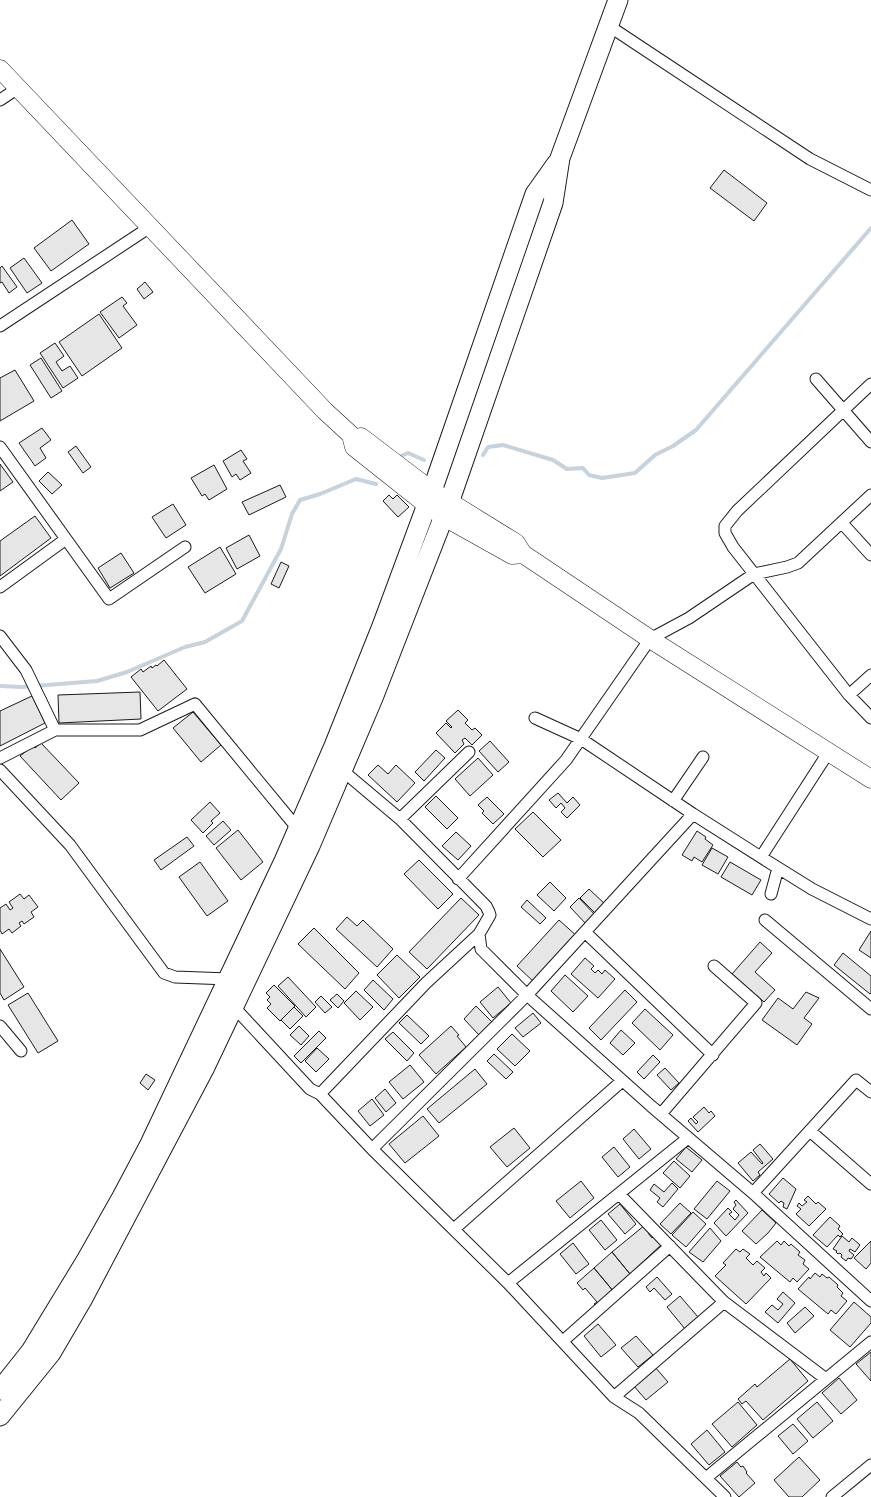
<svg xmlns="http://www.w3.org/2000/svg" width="871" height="1497" font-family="Spectral,serif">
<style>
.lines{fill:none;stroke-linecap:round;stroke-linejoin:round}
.stream{stroke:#c6d2dc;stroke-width:4}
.building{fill:#e6e6e6;stroke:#1a1a1a}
.minor-casing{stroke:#1a1a1a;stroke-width:13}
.primary-casing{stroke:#1a1a1a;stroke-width:19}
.trunk-casing{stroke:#1a1a1a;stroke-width:21}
.minor{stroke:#fff;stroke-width:11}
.primary{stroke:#fff;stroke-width:18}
.trunk{stroke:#fff;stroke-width:19}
</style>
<rect width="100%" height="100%" fill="#fff"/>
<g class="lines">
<!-- stream -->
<path class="stream" d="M483 455 488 447 503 445 553 460 567 469 583 468 589 475 602 478 635 473 655 455 673 446 696 430 871 228
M396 458 408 453 424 460
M0 686 22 687 97 681 127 672 185 647 205 642 242 621 281 549 292 514 300 500 320 494 356 479 376 484"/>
</g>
<!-- building -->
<path class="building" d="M724 170 767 203 754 221 710 188Z
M72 220 89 244 51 271 34 248Z
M24 258 42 283 27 293 10 268Z
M2 266 17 287 9 293 2 282 0 283V268Z
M145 282 153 292 144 299 137 289Z
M122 297 127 303 123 306 137 325 119 338 100 312Z
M99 314 122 348 82 376 59 342Z
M55 343 64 356 56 362 62 371 70 366 78 378 63 388 40 353Z
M41 358 62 391 51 398 30 365Z
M15 370 34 401 0 421V378Z
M42 428 51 440 40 448 46 458 35 466 19 443Z
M76 446 91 467 83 473 68 452Z
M241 450 247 459 243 461 251 473 240 480 236 474 232 477 223 461Z
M0 464 13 482 0 491Z
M214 465 227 489 209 500 205 494 202 496 191 478Z
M48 472 62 485 52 494 39 481Z
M280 485 286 497 249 515 242 502Z
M389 495 393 499 397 495 409 507 398 517 383 501Z
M173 504 186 525 166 538 152 517Z
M35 516 51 538 0 576V541Z
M249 535 260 556 237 569 226 548Z
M220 547 236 574 205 593 188 567Z
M121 553 134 573 110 588 98 568Z
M281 562 289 566 279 588 271 584Z
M164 660 187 689 158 711 131 677 141 669 143 672 151 666 152 668 156 665 157 666Z
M140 692 141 719 59 723 58 695Z
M32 696 45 723 0 746V711Z
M458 710 468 720 465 723 472 730 475 728 482 735 472 745 465 738 462 740 464 744 455 753 436 733 446 723 451 728 452 727 446 721Z
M193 712 221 745 201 762 173 728Z
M490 741 509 762 498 772 479 751Z
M41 743 79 783 61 800 20 756 33 746 35 748Z
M436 750 445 758 424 781 415 772Z
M478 758 493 775 470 796 455 779Z
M378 765 388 774 396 765 415 783 397 802 368 775Z
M558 793 567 803 573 797 580 805 567 818 561 812 565 808 561 803 556 808 549 800Z
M436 796 458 818 447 829 425 807Z
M487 797 504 814 493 824 482 813 484 811 478 805Z
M210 802 220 813 211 821 213 823 203 833 191 820Z
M533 812 561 840 543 857 515 829Z
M223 821 231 830 214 845 206 836Z
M238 830 263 862 241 880 216 848Z
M697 831 706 837 705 839 713 845 702 862 694 857 692 861 682 855Z
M456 832 471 846 458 860 442 846Z
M187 837 194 846 161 870 154 860Z
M712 848 728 857 718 874 702 865Z
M419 860 453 894 438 909 404 874Z
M200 862 228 901 207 916 179 877Z
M730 862 761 880 752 895 721 877Z
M550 882 566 898 554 911 537 895Z
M589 889 607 906 598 916 580 898Z
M20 894 24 899 29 895 38 907 31 912 34 917 24 924 22 921 19 923 21 926 12 933 9 929 2 934 0 930V908L6 904 10 910 13 908 9 902Z
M461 898 479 915 427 969 409 952Z
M579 898 597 917 588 926 570 907Z
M527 900 546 918 540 924 521 907Z
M347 917 357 926 363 920 393 949 377 967 336 929Z
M559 920 579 938 536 984 517 966Z
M314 928 359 973 345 989 298 944Z
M871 931V958L859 950Z
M760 942 772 953 755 972 775 990 764 1002 732 974Z
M0 949 24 987 4 1000 0 993Z
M843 953 871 976V993L870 994 834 965Z
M397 955 420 977 399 998 377 975Z
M585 958 594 966 591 969 595 973 598 970 602 974 605 970 615 979 598 998 571 974Z
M565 975 588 996 573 1012 551 991Z
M288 977 316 1007 306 1017 278 986Z
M373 980 393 999 384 1010 364 990Z
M274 985 295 1006 280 1021 267 1008 271 1004 267 1000 270 997 266 993Z
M498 987 511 1003 493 1018 480 1002Z
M625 990 637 1002 601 1040 589 1028Z
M356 991 373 1007 360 1020 344 1003Z
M806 992 819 998 804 1018 812 1024 797 1045 762 1020 778 998 793 1009Z
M28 993 58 1041 38 1053 8 1005Z
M337 994 344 1001 338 1008 330 1000Z
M321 996 332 1007 325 1013 315 1002Z
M476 1006 492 1022 479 1035 464 1019Z
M294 1007 303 1016 290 1029 281 1020Z
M645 1009 673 1035 660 1050 632 1023Z
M533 1013 541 1023 523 1037 515 1028Z
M407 1015 429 1036 421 1044 399 1023Z
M299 1026 309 1036 301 1045 290 1035Z
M451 1026 459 1035 457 1036 466 1047 436 1074 419 1055Z
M621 1030 635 1043 623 1055 610 1043Z
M319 1031 326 1038 301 1063 294 1056Z
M393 1032 414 1053 407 1061 385 1039Z
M512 1034 530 1051 515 1066 497 1049Z
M317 1048 329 1059 316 1072 305 1061Z
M494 1054 513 1072 506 1079 487 1061Z
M653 1055 660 1062 644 1079 637 1072Z
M410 1065 424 1082 403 1099 389 1082Z
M665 1068 679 1083 671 1090 657 1075Z
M475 1069 487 1084 439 1123 427 1109Z
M146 1074 155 1080 148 1090 140 1083Z
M385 1089 396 1103 386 1112 375 1098Z
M372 1099 384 1115 370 1126 358 1111Z
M704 1107 709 1113 711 1111 715 1116 698 1132 688 1121 691 1118 696 1124 698 1122 693 1117Z
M423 1116 439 1136 405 1163 389 1144Z
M514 1128 530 1148 507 1167 490 1147Z
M634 1129 651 1149 639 1159 623 1139Z
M760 1144 773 1159 758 1172 760 1175 753 1181 738 1163 751 1152 762 1164 763 1163 753 1150Z
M614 1147 630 1167 618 1177 602 1157Z
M686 1147 702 1160 692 1172 676 1159Z
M674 1161 690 1176 680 1188 663 1173Z
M783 1178 796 1189 787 1209 783 1207 784 1203 781 1201 779 1203 769 1194Z
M581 1181 594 1198 570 1218 556 1201Z
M717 1181 730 1191 707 1219 694 1209Z
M672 1183 678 1189 663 1207 657 1202 660 1198 650 1190 654 1184 664 1192Z
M808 1196 816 1204 818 1202 826 1209 809 1226 796 1214 801 1209 797 1206 799 1203 802 1206 807 1202 804 1200Z
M736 1200 748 1213 726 1236 714 1223 728 1208 732 1212 729 1214 735 1220 739 1215 733 1209 736 1205 734 1202Z
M680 1203 691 1213 671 1234 660 1224Z
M620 1204 636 1224 625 1234 608 1214Z
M762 1210 776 1223 768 1233 756 1244 742 1231Z
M693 1212 706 1224 686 1247 672 1235Z
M830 1217 840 1226 838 1229 843 1234 840 1237 838 1235 827 1247 813 1235Z
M601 1220 617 1240 605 1250 589 1230Z
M645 1225 650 1231 648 1233 652 1238 654 1236 662 1244 630 1274 612 1252Z
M710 1228 721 1241 703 1262 689 1252Z
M842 1236 849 1242 852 1238 860 1245 855 1252 850 1249 849 1251 854 1255 851 1259 848 1258 846 1261 841 1257 842 1255 840 1253 838 1254 836 1252 837 1251 833 1249Z
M777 1241 781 1245 784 1241 789 1246 791 1244 800 1252 798 1255 805 1260 803 1264 809 1269 797 1282 793 1278 790 1282 760 1257Z
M871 1241V1263L866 1269 854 1258Z
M573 1243 589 1264 576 1274 560 1254Z
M736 1249 740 1252 743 1249 750 1254 746 1258 753 1265 757 1261 765 1268 761 1272 764 1276 766 1273 771 1278 746 1304 715 1276 726 1265 723 1263Z
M612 1252 630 1274 614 1292 594 1268Z
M594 1268 614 1292 597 1307 594 1304 597 1302 585 1288 583 1290 577 1283Z
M815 1273 820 1277 822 1274 827 1278 829 1277 838 1285 837 1287 843 1293 841 1296 847 1301 836 1314 831 1310 828 1314 798 1289 809 1277 810 1279Z
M657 1277 672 1294 665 1300 654 1288 650 1292 646 1287Z
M783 1292 795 1303 778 1323 765 1312 772 1305 778 1310 783 1304 777 1299Z
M680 1296 698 1317 685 1329 667 1307Z
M854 1302 871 1317V1323L850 1347 830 1330Z
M805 1307 814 1316 795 1333 787 1323Z
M598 1324 616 1345 601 1357 584 1336Z
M636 1336 653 1355 638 1367 621 1348Z
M871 1352V1381L856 1364Z
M790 1359 808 1381 763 1420 746 1401 742 1404 738 1399 755 1384 757 1387Z
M655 1367 668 1382 646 1400 633 1385Z
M839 1378 857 1400 841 1414 822 1393Z
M738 1402 757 1425 732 1447 712 1424Z
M817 1402 833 1421 813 1438 797 1419Z
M793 1424 808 1441 793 1454 778 1436Z
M707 1430 725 1452 709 1465 691 1444Z
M799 1457 820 1480 802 1497H789L774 1480Z
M737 1462 741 1467 743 1466 747 1472 746 1473 755 1483 739 1497 720 1476Z"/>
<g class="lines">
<!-- minor casing -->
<g class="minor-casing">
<path id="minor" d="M609 26 810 159 871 190
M0 100 18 88
M0 326 150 227
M816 379 871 442
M871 384 737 511 725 526V533L733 547 849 695 871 718
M0 447 109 599 185 547
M842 523 871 555
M0 587 66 539
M0 636 26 670 55 730
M849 695 871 675
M535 718 581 739 693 814 767 861 812 889 871 919
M0 758 55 730H140L195 704 298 829
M337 768 343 771 400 819 486 906 489 912 490 915 479 934 481 949 527 995 651 1106 753 1193 871 1301
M0 770 70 845 164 973 175 977 229 979
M673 801 703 757
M400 819 469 752
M761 857 828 753
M458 879 566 760 650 639 689 618 754 574 787 567 798 563 871 495
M771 894 778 868
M765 920 871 1009
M585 932 713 1055
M233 1006 310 1089 320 1094 372 1149 527 995 693 814
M0 1026 21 1051
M320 1094 426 983 479 934
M661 1114 756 1003 714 966
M810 1131 871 1184
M372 1149 508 1283 614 1397 639 1413 725 1497
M753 1193 856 1080 871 1092
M619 1194 724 1302 826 1379
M454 1229 622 1081
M508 1283 688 1138
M563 1341 670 1246
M614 1397 724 1302
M706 1478 871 1342
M832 1497 871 1465"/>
</g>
<!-- primary casing -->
<g class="primary-casing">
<path id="primary" d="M0 69 325 411 351 435 354 447 427 505 444 517 512 555 523 554
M361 437 432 491 516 543 523 554 650 639 871 779"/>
</g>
<!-- trunk casing -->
<g class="trunk-casing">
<path id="trunk" d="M0 1390 31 1351 87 1259 122 1197 149 1146 284 861 334 746 382 626 432 491 535 194 557 163
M0 1416 51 1353 82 1300 205 1067 310 846 373 698 449 503 553 203 560 158 618 0"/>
</g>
<!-- minor -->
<use href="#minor" class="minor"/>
<!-- primary -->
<use href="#primary" class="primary"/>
<!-- trunk -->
<use href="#trunk" class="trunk"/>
</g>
</svg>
